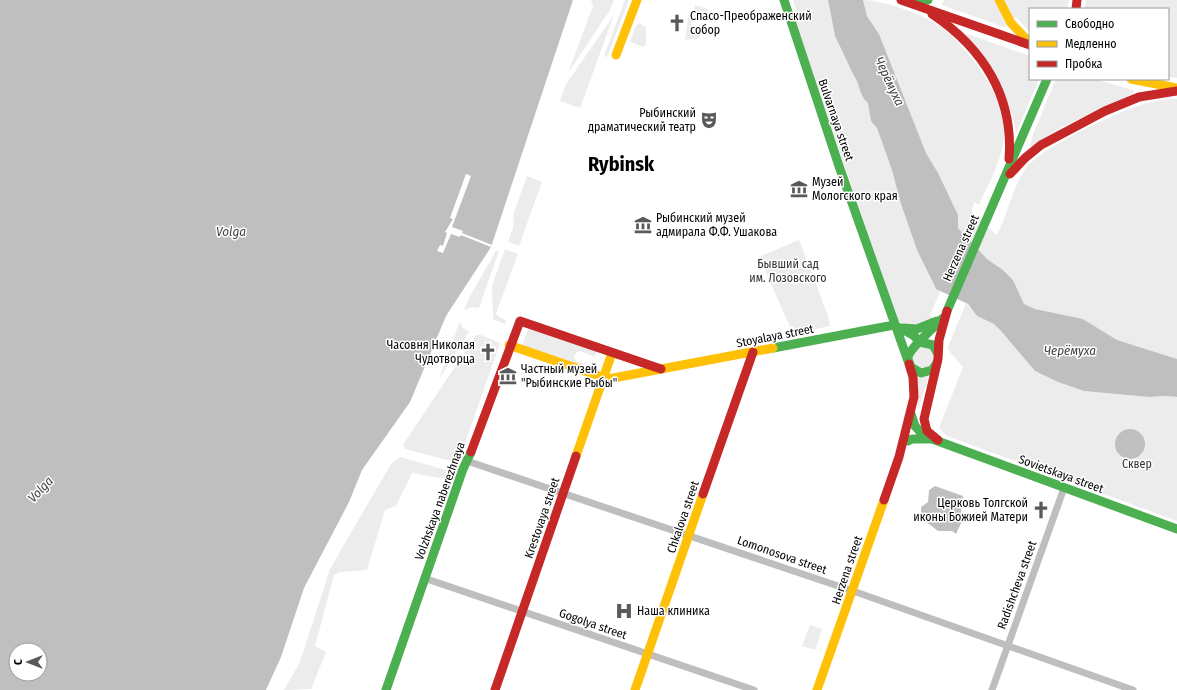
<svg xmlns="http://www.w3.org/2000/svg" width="1177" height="690" font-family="'Fira Sans Condensed',sans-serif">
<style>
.green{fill:#ececec}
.water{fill:#bfbfbf;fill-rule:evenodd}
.pier{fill:#fff}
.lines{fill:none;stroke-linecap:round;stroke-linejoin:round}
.street{stroke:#bebebe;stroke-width:7}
.fast{stroke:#4caf50;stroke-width:9}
.slow{stroke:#ffc107;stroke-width:9}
.jam{stroke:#c62828;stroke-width:9}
.labels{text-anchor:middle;stroke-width:3;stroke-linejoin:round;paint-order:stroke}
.poi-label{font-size:12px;fill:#000;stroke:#fff;text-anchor:start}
.street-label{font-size:12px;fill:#000;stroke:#fff}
.park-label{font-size:12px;fill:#333;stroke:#fff}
.water-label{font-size:13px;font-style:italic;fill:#444;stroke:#fff}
.town-label{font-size:20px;font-weight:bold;fill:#000;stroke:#fff}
</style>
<rect width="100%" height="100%" fill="#fff"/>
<!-- green -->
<path class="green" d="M591 0H614L610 10 568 73 593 6Z
M625 0H629L607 57 604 56Z
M793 0H828L835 36 854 76C860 84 859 96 868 103L871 121 877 128 892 170 901 204 917 250 934 286 940 292 930 315 932 317C926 328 905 329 897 319L792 12 796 10Z
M863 0C880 0 921 13 938 25 966 43 1004 96 1004 130 1005 156 989 182 979 205L974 202 972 210 973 215 997 235C1008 214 1012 188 1026 168 1041 148 1115 113 1141 105 1152 101 1165 99 1177 99V359L1117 340 1083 319 1035 309 1024 304 1013 280 1003 270 987 259 958 228 938 173 926 153 879 34 867 16Z
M943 0H994L1007 25 1004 27 942 5 941 3 944 2Z
M1004 0H1069L1067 9H1030V32L1016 17 1014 19Z
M1086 0H1177V78L1168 77V9H1084Z
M695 5 708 9 705 19 699 17 691 22 693 31 700 34 699 38 685 40 689 11 694 12Z
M614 15 580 108 560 101 566 84Z
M640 24 646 27V44L644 47 630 42 636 25Z
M965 33 1030 56V79H1039L1016 134C1012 94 986 65 965 33Z
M1056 79H1095L1133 90 1134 93 1062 127 1030 147 1033 134Z
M527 176 542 182 519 246 508 242 513 228 514 212Z
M799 240 828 316 830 326 796 333 793 326 790 327 759 257Z
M505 249 518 254 496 313 498 316 506 320 505 324 493 319 492 286Z
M496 251H499L479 308 472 307 464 310 470 296Z
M966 303 977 316 994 324 1001 331 1035 371 1058 382 1084 391 1149 397 1165 396 1177 397V521L947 436 939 428 963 367 950 352 948 347Z
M460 321 462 327 469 332 439 379Z
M529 326 597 351 595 357 580 351 576 353 574 357 576 361 591 367 590 371 522 346Z
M476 335H481L500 343 463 449 455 462 405 449 403 445Z
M920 346 931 349 935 358 929 367 918 368 912 360 915 349Z
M917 376H929L918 410Z
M400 457 450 471 446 479 412 473 396 506 385 510 367 570 340 572 334 575 315 646 326 652 311 689 284 690 300 662 330 569 391 464Z
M810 625 822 629 815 650 802 646Z"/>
<!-- water -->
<path class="water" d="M0 0H573L491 247 446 316 410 402 362 470 349 502 304 588 281 657 266 690H0ZM16 650H40V674H16Z
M828 0H863L867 16 879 34 926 153 938 173 958 215V228L987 259 1003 270 1013 280 1024 304 1035 309 1083 319 1117 340 1177 359V397L1165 396 1149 397 1084 391 1058 382 1035 371 1001 331 994 324 977 316 968 304 936 289 917 250 901 204 892 170 877 128 871 121 868 103C859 96 860 84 854 76L835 36Z
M1115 444a15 15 0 1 1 30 0a15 15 0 1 1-30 0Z
M935 486 963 496 961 510 963 519 956 534 952 531H938L921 518V507L928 502 929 490Z"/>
<!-- pier -->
<path class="pier" d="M466 174 471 176 452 227 463 231 462 233 492 245 491 247 461 235 460 237 451 234 443 253 437 251 440 245 443 246 447 233 445 232 453 219 450 218Z"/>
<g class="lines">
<!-- street -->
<path class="street" d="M467 461 853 591 1133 690
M424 578 754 690
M992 690 1064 488"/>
<!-- fast -->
<path class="fast" d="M784 0 839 166 908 361
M910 2 928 0
M947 311 1047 79
M894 325 913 335 920 342 933 345 938 354
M903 328 917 329 937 321
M773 348 894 325
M937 363 932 370 921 373 911 367C910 364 908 361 908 358 908 349 936 326 943 318
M911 414 915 426 924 436 1177 529
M908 441 912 439H930
M386 690 463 469 471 452"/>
<!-- slow -->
<path class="slow" d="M999 0 1011 23 1030 43
M616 55 637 0
M1131 79 1177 88
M509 345 608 379 773 348
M576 456 612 353
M635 690 703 494
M817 690 884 500"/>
<!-- jam -->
<path class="jam" d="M901 0 1030 45
M1076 9 1077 0
M932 14C983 48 1014 97 1009 159
M1010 174 1025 158 1041 145 1105 111 1139 97 1177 91
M938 440 927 431 924 419 938 359 939 340 947 311
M471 452 520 321 661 369
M703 494 753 352
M884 500 899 457 914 397 913 377 909 364
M495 690 576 456"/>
</g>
<!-- icons -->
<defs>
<g id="church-bare" transform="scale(1.38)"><path d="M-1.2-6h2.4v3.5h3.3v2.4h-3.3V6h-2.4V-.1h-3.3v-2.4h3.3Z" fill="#595959" stroke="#fff" stroke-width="2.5" paint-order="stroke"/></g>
<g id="theatre-bare" transform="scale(1.38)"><path d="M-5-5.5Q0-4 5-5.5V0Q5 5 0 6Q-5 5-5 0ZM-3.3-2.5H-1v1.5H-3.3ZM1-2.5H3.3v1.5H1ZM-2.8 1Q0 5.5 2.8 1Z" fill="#595959" stroke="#fff" stroke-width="2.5" paint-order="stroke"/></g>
<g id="museum-bare" transform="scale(1.38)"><path d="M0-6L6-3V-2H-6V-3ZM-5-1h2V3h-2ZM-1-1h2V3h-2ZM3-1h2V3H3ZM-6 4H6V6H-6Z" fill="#595959" stroke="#fff" stroke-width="2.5" paint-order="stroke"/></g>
<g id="hospital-bare" transform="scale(1.38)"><path d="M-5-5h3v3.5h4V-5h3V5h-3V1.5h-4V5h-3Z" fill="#595959" stroke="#fff" stroke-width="2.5" paint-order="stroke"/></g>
</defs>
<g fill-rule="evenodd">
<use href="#church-bare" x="677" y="23"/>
<use href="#theatre-bare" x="709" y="120"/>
<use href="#museum-bare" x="799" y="189"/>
<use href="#museum-bare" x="643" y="225"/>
<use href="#church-bare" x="488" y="352"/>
<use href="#museum-bare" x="508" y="376"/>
<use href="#church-bare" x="1041" y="510"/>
<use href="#hospital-bare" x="624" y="611"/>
</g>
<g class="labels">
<!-- poi labels -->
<g class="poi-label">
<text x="690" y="20">Спасо-Преображенский<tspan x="690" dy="14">собор</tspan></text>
<text x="696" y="117" text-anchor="end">Рыбинский<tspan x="696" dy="14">драматический театр</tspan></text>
<text x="812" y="186">Музей<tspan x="812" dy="14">Мологского края</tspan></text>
<text x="656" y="222">Рыбинский музей<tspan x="656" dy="14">адмирала Ф.Ф. Ушакова</tspan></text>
<text x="475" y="349" text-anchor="end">Часовня Николая<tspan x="475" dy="14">Чудотворца</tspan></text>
<text x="521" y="373">Частный музей<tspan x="521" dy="14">"Рыбинские Рыбы"</tspan></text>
<text x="1028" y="507" text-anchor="end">Церковь Толгской<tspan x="1028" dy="14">иконы Божией Матери</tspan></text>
<text x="637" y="615">Наша клиника</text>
</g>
<!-- street labels -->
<g class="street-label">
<text transform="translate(836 120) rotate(71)" y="4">Bulvarnaya street</text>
<text transform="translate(961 248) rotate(-66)" y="4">Herzena street</text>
<text transform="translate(775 336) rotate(-11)" y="4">Stoyalaya street</text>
<text transform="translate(1061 474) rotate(20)" y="4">Sovietskaya street</text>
<text transform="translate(440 501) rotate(-70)" y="4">Volzhskaya naberezhnaya</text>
<text transform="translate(683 517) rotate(-71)" y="4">Chkalova street</text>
<text transform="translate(542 518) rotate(-71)" y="4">Krestovaya street</text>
<text transform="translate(782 555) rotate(19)" y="4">Lomonosova street</text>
<text transform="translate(847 570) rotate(-71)" y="4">Herzena street</text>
<text transform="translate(1017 585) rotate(-70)" y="4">Radishcheva street</text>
<text transform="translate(593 624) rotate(19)" y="4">Gogolya street</text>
</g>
<!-- park labels -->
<g class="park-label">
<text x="788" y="268">Бывший сад<tspan x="788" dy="14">им. Лозовского</tspan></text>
<text x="1137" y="468">Сквер</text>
</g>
<!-- water labels -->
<g class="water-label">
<text transform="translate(890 81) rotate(65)" y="5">Черёмуха</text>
<text x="231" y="236">Volga</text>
<text x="1070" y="355">Черёмуха</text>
<text transform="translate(40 489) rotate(-47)" y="5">Volga</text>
</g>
<!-- town labels -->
<g class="town-label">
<text x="621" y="171">Rybinsk</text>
</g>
</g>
<!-- legend -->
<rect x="1029" y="8" width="140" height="72" fill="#ffffff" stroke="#999999"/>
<rect x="1037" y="21" width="20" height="6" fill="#4caf50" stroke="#999999"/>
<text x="1065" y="28" font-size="12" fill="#000000">Свободно</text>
<rect x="1037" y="41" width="20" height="6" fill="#ffc107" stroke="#999999"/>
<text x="1065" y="48" font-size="12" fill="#000000">Медленно</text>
<rect x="1037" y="61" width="20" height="6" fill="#c62828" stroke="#999999"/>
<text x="1065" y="68" font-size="12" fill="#000000">Пробка</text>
<!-- north arrow -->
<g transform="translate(28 662) rotate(270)"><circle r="19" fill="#ffffff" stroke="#999999"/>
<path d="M0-3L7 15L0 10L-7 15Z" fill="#595959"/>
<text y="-6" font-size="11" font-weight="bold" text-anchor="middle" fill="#000000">С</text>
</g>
</svg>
